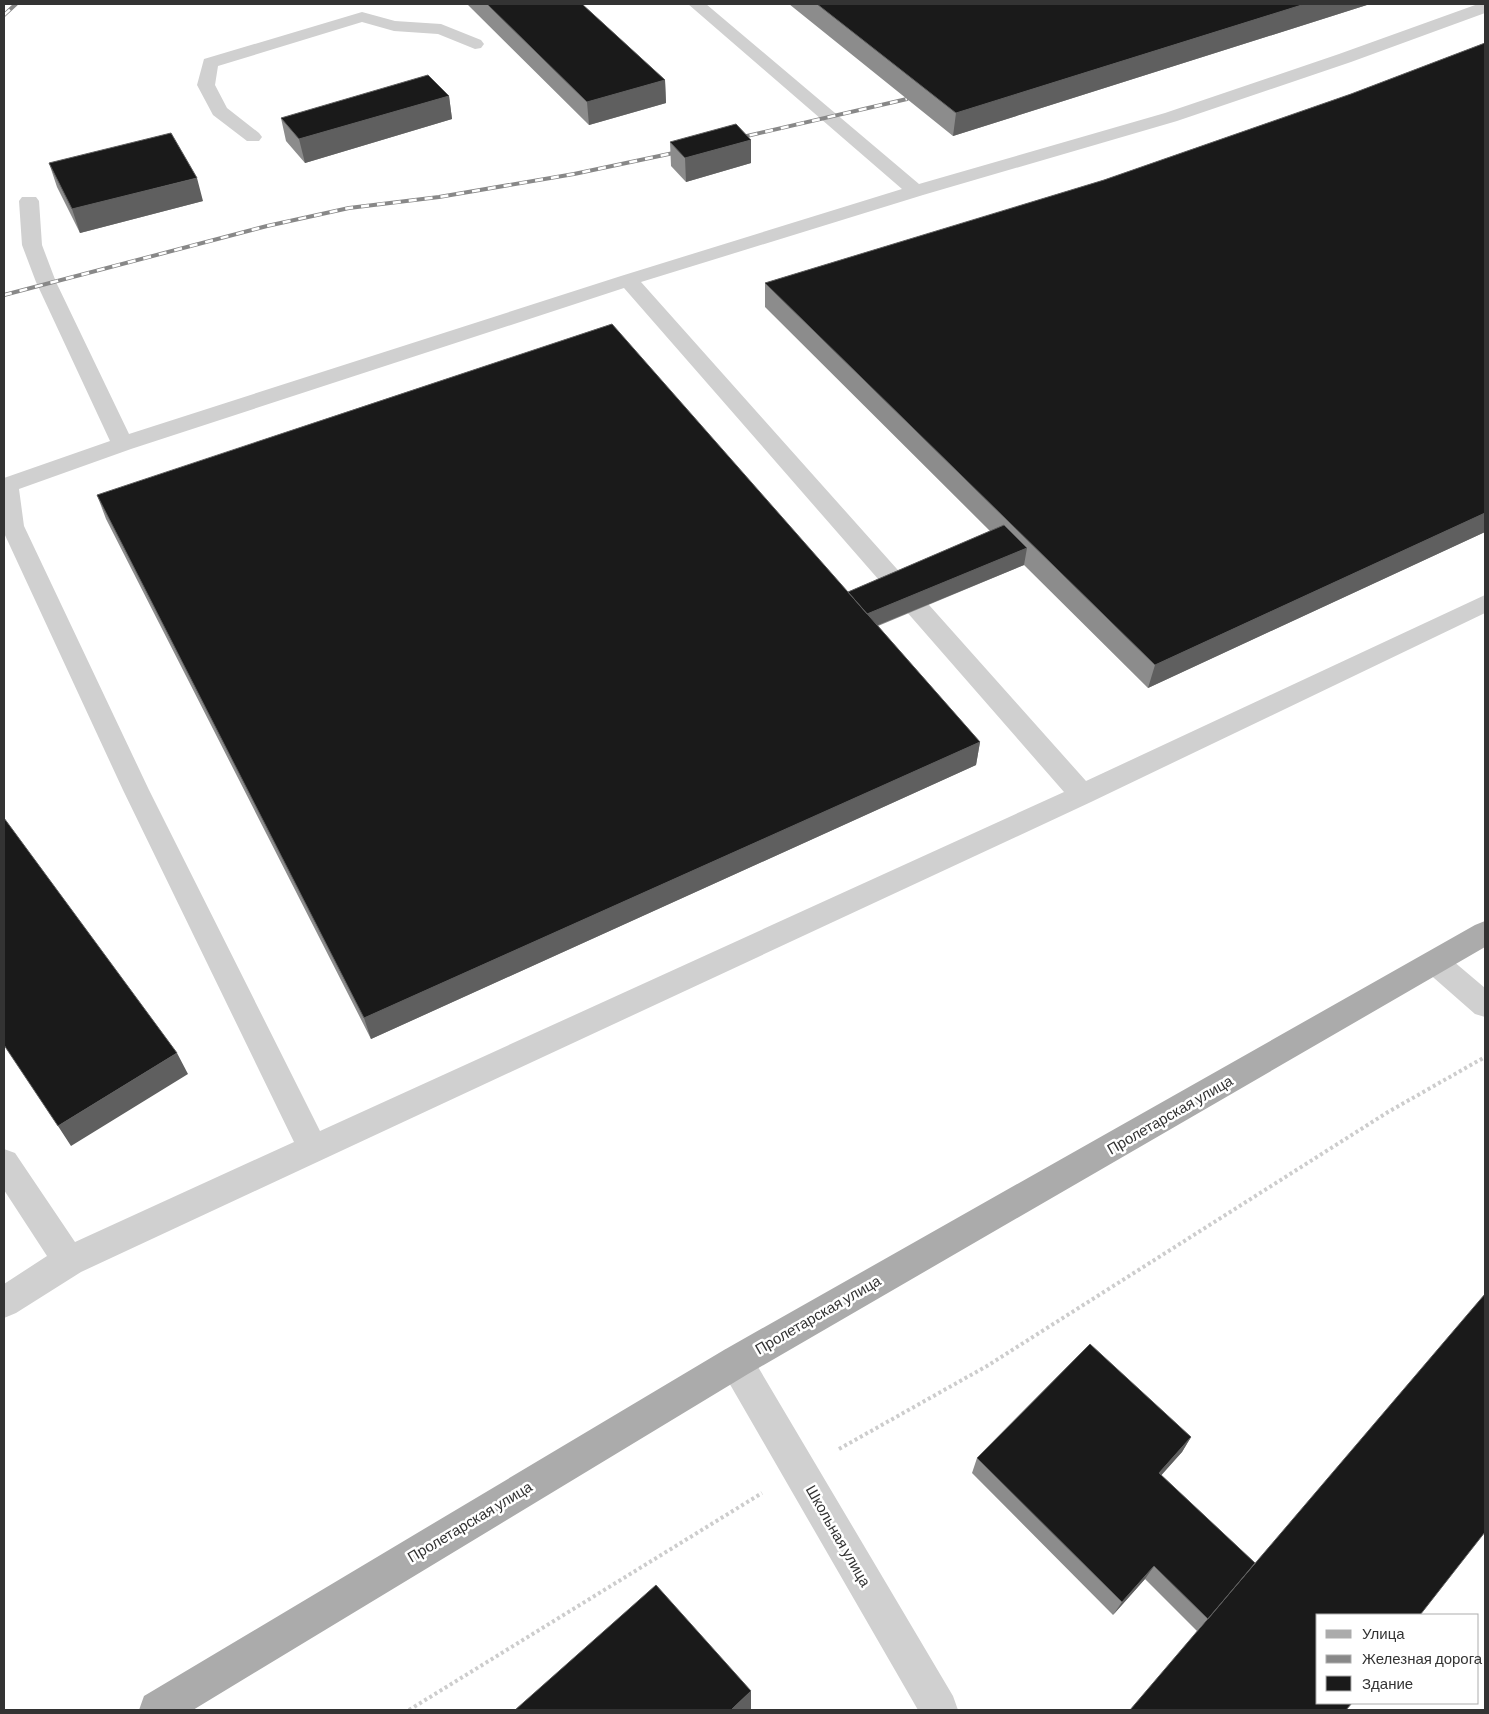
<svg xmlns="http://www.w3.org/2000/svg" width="1489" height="1714" font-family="Barlow,sans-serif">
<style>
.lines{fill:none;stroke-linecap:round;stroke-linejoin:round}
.path{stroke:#cdcdcd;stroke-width:4;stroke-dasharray:3 3;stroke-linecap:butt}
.minor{fill:#d0d0d0;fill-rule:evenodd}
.major{fill:#ababab;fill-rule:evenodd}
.rail-casing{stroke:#888;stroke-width:4}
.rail{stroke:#fff;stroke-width:2.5;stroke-dasharray:8;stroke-linecap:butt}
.wall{fill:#8c8c8c}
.shaded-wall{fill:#5f5f5f}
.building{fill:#1a1a1a;stroke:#5f5f5f}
.labels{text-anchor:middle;stroke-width:5;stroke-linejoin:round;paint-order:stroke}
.near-street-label{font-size:15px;fill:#333;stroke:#fff}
</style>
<rect width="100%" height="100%" fill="#fff"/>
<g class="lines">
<!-- path -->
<path class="path" d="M839 1449 987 1366 1388 1112 1485 1057
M409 1710 762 1493"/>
<!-- minor -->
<path class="minor" d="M688 4H706L919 184 1165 113 1339 54 1478 4H1485V13L1351 62 1177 121 923 195 641 282 1086 781 1485 595V613L1091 802 81 1272 16 1313 4 1318V1284L47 1256 4 1190V1149L15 1153 75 1242 294 1142 123 790 4 533V478L110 441 36 282 22 245 19 201 22 197H36L39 201 42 245 56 282 129 434 621 276 902 189ZM624 288 1064 792 320 1131 149 790 24 526 19 489 131 449Z
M362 12 395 21 441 24 481 40 484 44 481 48 475 49 438 34 394 31 362 22 218 66 215 85 227 108 259 133 262 137 259 141H247L213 115 197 85 204 59Z
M1436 951 1446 955 1485 988V1017L1475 1014 1426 971 1422 963 1426 955Z
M736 1346 748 1350 953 1696 958 1710H918L724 1374 719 1362 724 1350Z"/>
<!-- major -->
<path class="major" d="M1485 921V947L748 1374 193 1710H139L144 1696 724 1350 1475 925Z"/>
<!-- rail casing -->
<g class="rail-casing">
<path id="rail" d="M4 15 16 4
M734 139 907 99
M4 295 267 226 349 208 439 197 574 174 683 151"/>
</g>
<!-- rail -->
<use href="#rail" class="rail"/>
</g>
<!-- wall -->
<path class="wall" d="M467 4H582L665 80 666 103 589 125Z
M789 4H1370L953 136Z
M1485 43V532L1148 688 1024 565 878 626 980 742 976 765 371 1039 106 519 97 495 848 592 990 531 765 307V283L1104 180 1351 94Z
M449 96 452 119 305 163 286 141 281 118Z
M751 140V163L686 182 671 166 670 142Z
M49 163 203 201 80 233 57 187Z
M1191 1437 1182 1452 1161 1475 1255 1563 1197 1631 1145 1579 1113 1615 972 1473 977 1458Z"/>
<!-- shaded-wall -->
<path class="shaded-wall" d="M1305 4H1370L953 136 956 113Z
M665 80 666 103 589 125 587 102Z
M449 96 452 119 305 163 299 139Z
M751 140V163L686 182 685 158Z
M197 178 203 201 80 233 72 209Z
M1485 513V532L1148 688 1155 665Z
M1027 548 1024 565 861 632 862 616Z
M980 742 976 765 371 1039 364 1018Z
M177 1053 188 1074 71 1146 58 1126Z
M1191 1437 1182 1452 1150 1488 1159 1473Z
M1154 1566 1145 1579 1113 1615 1122 1602Z
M751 1691V1710H731Z"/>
<!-- building -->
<path class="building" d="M487 4H582L665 80 587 102Z
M817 4H1305L956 113Z
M1485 43V513L1155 665 765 283 1104 180 1351 94Z
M428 75 449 96 299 139 281 118Z
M736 124 751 140 685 158 670 142Z
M171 133 197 178 72 209 49 163Z
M612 324 980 742 364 1018 97 495Z
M1004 525 1027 548 867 614 848 592Z
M4 818 177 1053 58 1126 4 1045Z
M1485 1294V1532L1420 1615H1318V1703H1352L1346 1710H1130Z
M1090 1344 1191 1437 1159 1473 1255 1563 1208 1619 1154 1566 1122 1602 977 1458Z
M656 1585 751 1691 731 1710H515Z"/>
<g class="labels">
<!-- near-street labels -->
<g class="near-street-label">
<text transform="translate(1170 1115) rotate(-30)" y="5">Пролетарская улица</text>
<text transform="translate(818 1315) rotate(-30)" y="5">Пролетарская улица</text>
<text transform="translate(470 1522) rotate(-31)" y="5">Пролетарская улица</text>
<text transform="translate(838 1536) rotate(60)" y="5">Школьная улица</text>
</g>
</g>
<!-- border -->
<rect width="1489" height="1714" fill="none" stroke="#333333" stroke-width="10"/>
<!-- legend -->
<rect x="1316" y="1614" width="162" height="90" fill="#ffffff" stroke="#adadad"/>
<rect x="1326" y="1630" width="25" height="8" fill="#ababab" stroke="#adadad"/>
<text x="1362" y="1639" font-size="15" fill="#333333">Улица</text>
<rect x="1326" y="1655" width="25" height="8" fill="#888888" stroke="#adadad"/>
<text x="1362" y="1664" font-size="15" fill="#333333">Железная дорога</text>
<rect x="1326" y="1676" width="25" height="15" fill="#1a1a1a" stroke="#adadad"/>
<text x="1362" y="1689" font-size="15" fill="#333333">Здание</text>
</svg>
